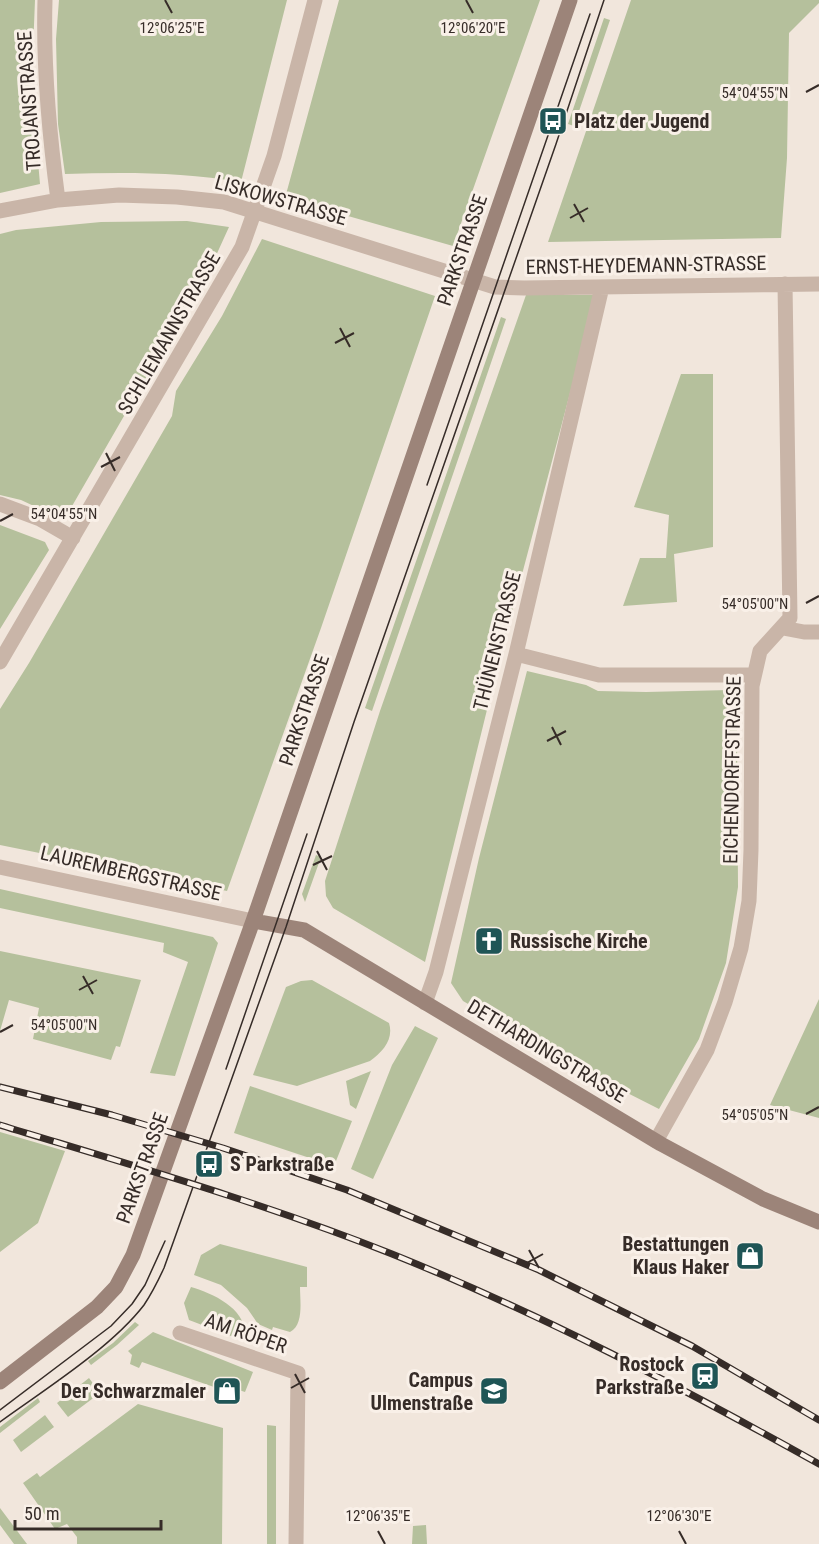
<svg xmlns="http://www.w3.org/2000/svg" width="819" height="1544" font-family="'Roboto Condensed',sans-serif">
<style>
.green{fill:#b5c09c}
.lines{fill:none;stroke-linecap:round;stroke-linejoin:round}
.street{stroke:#c9b5a8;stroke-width:15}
.secondary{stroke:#9c8479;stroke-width:15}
.tram{stroke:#362c28;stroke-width:1.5}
.rail-casing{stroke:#362c28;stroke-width:7}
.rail{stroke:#f9f0e8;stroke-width:4.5;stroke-dasharray:14;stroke-linecap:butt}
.ticks{fill:none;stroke:#362c28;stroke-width:2}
.labels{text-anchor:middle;stroke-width:6;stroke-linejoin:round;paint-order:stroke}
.street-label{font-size:20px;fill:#362c28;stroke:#f9f0e8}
.poi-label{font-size:20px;font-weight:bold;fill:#362c28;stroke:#f9f0e8;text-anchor:end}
.ticks-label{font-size:15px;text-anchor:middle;fill:#362c28;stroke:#f9f0e8;stroke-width:6;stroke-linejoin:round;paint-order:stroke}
</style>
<rect width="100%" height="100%" fill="#f1e6dc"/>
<!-- green -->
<path class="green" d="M0 0H35L31 100 34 116 40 184 0 193Z
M59 0H287L241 182C183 172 124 172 65 174L58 124 56 39Z
M339 0H540L453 246 285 198Z
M631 0H819V3L789 33 787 158 781 238 548 242Z
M604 18 610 20 574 126 568 124Z
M187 221 229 227 214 260 64 520 21 500 0 495V234L16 230 101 222Z
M262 239 435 296 321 628 227 891 0 845V709L29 663 172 416 176 391 222 316Z
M526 295H596L498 665 425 962 333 908 326 896 325 881 380 711Z
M501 317 506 319 372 711 365 708Z
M681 374H713V547L674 554 677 602 623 606 640 558H666L669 515 634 507Z
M0 525 45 542 49 550 0 629Z
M527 671 586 685 598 691 646 692 730 690C741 701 740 714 737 730L738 887 726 963 699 1039 659 1109 582 1070 463 1001 451 983 479 858Z
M316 855 321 857 305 902 302 894Z
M0 889 213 937 218 943 175 1076 150 1073 188 962 163 952 164 943 0 908Z
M0 951 141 980 120 1047 116 1046 111 1060 33 1039 39 1008 9 1000 0 1031Z
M312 980 389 1023C394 1039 383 1052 370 1061L297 1086 253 1075 286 987 301 981Z
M819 999V1118L770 1105Z
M415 1026 438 1038 373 1179 351 1169 392 1065Z
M371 1071 356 1109 350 1105 346 1081Z
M250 1086 352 1121 334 1166 234 1133Z
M0 1132 65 1151 38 1223 0 1252Z
M220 1244 307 1267V1287H300C300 1301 304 1325 290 1332L273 1327 272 1330 258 1324 247 1308 221 1285 194 1275 201 1255Z
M191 1287C215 1294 251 1311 244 1341L189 1320 184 1303Z
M135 1322 139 1325 117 1345 91 1365 88 1361 113 1343Z
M153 1332 253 1372 245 1392 217 1383 214 1387 142 1362 139 1368 130 1364 132 1355 128 1351Z
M89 1378 100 1393 68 1417 57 1403Z
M38 1398 40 1402 0 1433V1427Z
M138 1404 223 1428 222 1544H77V1537L67 1524 55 1529 23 1483 37 1473 40 1477Z
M45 1415 54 1427 21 1452 13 1440Z
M267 1425 276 1426V1544H267Z
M0 1508 27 1544H14L0 1525Z
M426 1525 427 1544H412L413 1526Z"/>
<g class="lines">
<!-- street -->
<path class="street" d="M45 0C43 68 49 133 58 200
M0 211 58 200 119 195 177 197 224 202 495 287 524 288 819 284
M0 504 40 519 73 538
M783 628 804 632H819
M516 654 599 675H754
M0 662 242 247 274 156 315 0
M0 867 253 921
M425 1003 436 972 516 654 602 287
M656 1141 707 1050 725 1002 741 948 749 901 751 850 752 686 760 651 790 618 785 284
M180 1333 298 1373 296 1544"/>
<!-- secondary -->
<path class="secondary" d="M253 921 304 930 661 1144 763 1199 819 1222
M0 1382 97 1307 116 1287 133 1255 253 921 570 0"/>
<!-- tram -->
<path class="tram" d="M427 485 590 14
M226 1069 307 834
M0 1410 111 1326 132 1304 145 1285 165 1241
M0 1422C44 1390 111 1348 144 1305 152 1293 158 1281 164 1268L286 927 354 722 556 144 604 0"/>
<!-- rail casing -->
<g class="rail-casing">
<path id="rail" d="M0 1087 112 1115 223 1148 347 1190 539 1270 692 1346 819 1420
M0 1125C131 1165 264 1203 392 1254 539 1313 681 1387 819 1464"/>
</g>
<!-- rail -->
<use href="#rail" class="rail"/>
</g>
<!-- ticks -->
<path class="ticks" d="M165 0 172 13M466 0 473 13M806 92 819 85M574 204 584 222M570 218 588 208M340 328 350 347M335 343 354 333M106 453 115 471M101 467 120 457M0 521 13 514M806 603 819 596M552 727 561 745M547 741 566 731M317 851 327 870M313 865 332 856M83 976 93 994M79 990 97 980M0 1032 13 1025M806 1114 819 1107M529 1250 539 1268M525 1264 543 1254M295 1374 305 1393M291 1388 309 1378M378 1531 385 1544M679 1531 686 1544"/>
<!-- icons -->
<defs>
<g id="bus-square" transform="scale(1.5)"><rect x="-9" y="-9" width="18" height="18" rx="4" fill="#1f5556" stroke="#f9f0e8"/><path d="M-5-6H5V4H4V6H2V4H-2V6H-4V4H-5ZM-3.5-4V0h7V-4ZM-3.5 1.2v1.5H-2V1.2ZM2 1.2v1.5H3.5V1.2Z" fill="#fff"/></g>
<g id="church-square" transform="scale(1.5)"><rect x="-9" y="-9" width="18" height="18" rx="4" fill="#1f5556" stroke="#f9f0e8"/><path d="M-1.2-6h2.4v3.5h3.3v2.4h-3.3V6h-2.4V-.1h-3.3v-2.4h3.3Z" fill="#fff"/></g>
<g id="shop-square" transform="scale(1.5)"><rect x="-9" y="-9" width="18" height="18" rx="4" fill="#1f5556" stroke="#f9f0e8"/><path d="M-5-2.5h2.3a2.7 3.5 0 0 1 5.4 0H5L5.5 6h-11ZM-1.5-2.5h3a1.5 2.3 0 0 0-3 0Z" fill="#fff"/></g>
<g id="station-square" transform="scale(1.5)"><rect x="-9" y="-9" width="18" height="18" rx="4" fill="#1f5556" stroke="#f9f0e8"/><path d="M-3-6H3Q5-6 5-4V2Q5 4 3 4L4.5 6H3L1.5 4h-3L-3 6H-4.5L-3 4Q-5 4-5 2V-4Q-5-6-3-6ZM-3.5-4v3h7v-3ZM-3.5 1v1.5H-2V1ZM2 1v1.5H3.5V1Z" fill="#fff"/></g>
<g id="university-square" transform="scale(1.5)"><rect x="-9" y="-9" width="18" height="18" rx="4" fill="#1f5556" stroke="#f9f0e8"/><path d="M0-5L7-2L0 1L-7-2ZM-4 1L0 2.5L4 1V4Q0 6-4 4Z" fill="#fff"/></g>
</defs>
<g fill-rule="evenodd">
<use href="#bus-square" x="553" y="121"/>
<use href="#church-square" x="489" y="941"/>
<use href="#bus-square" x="209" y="1164"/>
<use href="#shop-square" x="750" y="1256"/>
<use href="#station-square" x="705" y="1376"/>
<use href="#shop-square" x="227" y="1391"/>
<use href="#university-square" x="494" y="1391"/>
</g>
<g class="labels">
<!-- street labels -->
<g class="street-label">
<text transform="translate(29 101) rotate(-94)" y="7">TROJANSTRASSE</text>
<text transform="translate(281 200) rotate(16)" y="7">LISKOWSTRASSE</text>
<text transform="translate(462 250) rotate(-71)" y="7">PARKSTRASSE</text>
<text transform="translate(646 265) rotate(-1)" y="7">ERNST-HEYDEMANN-STRASSE</text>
<text transform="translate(169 333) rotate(-60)" y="7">SCHLIEMANNSTRASSE</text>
<text transform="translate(497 641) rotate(-76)" y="7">THÜNENSTRASSE</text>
<text transform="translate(304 710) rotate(-71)" y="7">PARKSTRASSE</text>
<text transform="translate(732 770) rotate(-89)" y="7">EICHENDORFFSTRASSE</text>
<text transform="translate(131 873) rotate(13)" y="7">LAUREMBERGSTRASSE</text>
<text transform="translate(547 1051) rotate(31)" y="7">DETHARDINGSTRASSE</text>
<text transform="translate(142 1168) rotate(-70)" y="7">PARKSTRASSE</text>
<text transform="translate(246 1333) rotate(19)" y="7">AM RÖPER</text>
</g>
<!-- poi labels -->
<g class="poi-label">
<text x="574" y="128" text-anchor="start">Platz der Jugend</text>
<text x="510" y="948" text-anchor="start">Russische Kirche</text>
<text x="230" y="1171" text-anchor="start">S Parkstraße</text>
<text x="729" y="1251">Bestattungen<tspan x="729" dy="23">Klaus Haker</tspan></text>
<text x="684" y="1371">Rostock<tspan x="684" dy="23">Parkstraße</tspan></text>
<text x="473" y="1387">Campus<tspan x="473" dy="23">Ulmenstraße</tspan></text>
<text x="206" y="1398">Der Schwarzmaler</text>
</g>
</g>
<g class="ticks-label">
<text x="172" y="33">12°06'25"E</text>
<text x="473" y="33">12°06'20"E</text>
<text x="755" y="98">54°04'55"N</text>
<text x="64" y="519">54°04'55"N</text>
<text x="755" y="609">54°05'00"N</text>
<text x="64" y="1030">54°05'00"N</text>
<text x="755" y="1120">54°05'05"N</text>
<text x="378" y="1521">12°06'35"E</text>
<text x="679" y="1521">12°06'30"E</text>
</g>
<!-- scale -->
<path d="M15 1520v9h146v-9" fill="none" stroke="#362c28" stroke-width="3"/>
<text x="24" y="1520" font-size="18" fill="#362c28" stroke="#f9f0e8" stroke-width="4.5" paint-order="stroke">50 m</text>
</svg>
